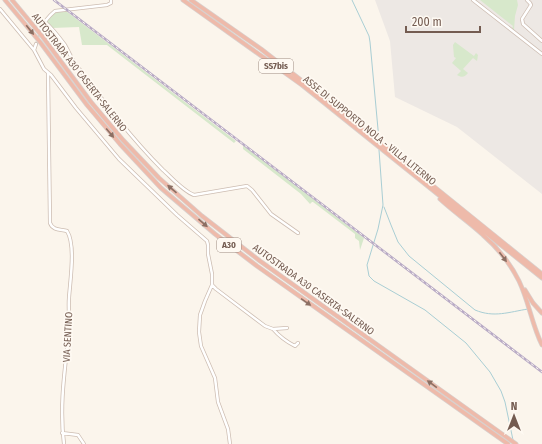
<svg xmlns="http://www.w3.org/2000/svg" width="542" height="444" font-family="'Fira Sans Condensed',sans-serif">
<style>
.industrial{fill:#ede8e4}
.green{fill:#d7e8cb}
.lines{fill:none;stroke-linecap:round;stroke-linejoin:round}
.stream{stroke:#a9ced4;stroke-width:1}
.minor-tunnel{stroke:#d9cfc5;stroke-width:2.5;stroke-dasharray:2.5 1;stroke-linecap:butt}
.minor-casing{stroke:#cdbdb2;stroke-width:4}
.highway-casing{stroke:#d8d1ce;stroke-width:5}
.minor{stroke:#fff;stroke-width:2.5}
.highway{stroke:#eebaaa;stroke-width:3.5}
.rail-casing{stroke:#b8aac5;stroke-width:2.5}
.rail{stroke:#fef9f2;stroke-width:1;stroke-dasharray:3;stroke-linecap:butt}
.oneway{fill:#8c6f63}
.labels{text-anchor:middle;stroke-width:3.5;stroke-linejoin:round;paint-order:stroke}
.shield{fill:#fef9f2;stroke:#9d8b81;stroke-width:1}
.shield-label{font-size:9px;font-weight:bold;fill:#745c51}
.street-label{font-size:10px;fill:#745c51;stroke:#fef9f2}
</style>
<rect width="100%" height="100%" fill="#fbf5ec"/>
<!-- industrial -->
<path class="industrial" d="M375 0H542V194L457 127 395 97 390 41Z"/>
<!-- green -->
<path class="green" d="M480 0H517L518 5 515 16 514 30 512 28 513 26Z
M62 11H66L236 141 234 143 107 45H82L79 27 52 28 47 22C49 15 55 12 62 11Z
M455 42 474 56 476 53 478 55 477 61 473 58 463 69 468 73C465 77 462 78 457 75L461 71 452 63 456 58 454 57 453 45Z
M243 145 364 238 360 250 359 241 355 238V234L313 202H312L310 204 301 194 243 149Z"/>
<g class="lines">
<!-- stream -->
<path class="stream" d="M352 0 369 36 370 42 379 140
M379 150 383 205 378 229 367 265 369 276 374 281 425 310 466 343 490 372 501 391 505 402 513 440
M384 207 391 225 398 242 409 256 475 310C494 318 509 312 528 309"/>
<!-- minor-tunnel -->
<path class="minor-tunnel" d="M36 44 41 29"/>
<!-- minor casing -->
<g class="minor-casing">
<path id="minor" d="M473 0 542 54
M527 0 530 3 531 5 522 19 523 24 542 41
M0 9 34 50 44 69 51 75 76 108 119 159 177 215 207 241 208 245V254L212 274V285L216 289 265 326 273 329
M45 22C52 28 59 37 65 45 69 52 72 60 77 66 104 102 131 138 163 170 171 177 183 191 194 195L247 186 252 190 271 214 298 233
M41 29C44 22 49 16 55 11L107 5 111 3V0
M34 50 36 44
M48 73 50 223C53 231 61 229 67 231 76 245 70 281 69 298 68 309 70 321 69 331 65 369 59 406 64 444
M212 285 205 301 200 315 199 332 201 346 215 378 218 402 228 429 230 444
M287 328 273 329C279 336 287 342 295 346L298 343
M62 433 78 435 84 444"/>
</g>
<!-- highway casing -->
<g class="highway-casing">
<path id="highway" d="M5 0 40 42 87 105 120 144 161 188 215 234 257 266 508 444
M12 0 42 36 91 102 123 140 159 178 202 216 260 261 516 444
M183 0 302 85 542 278
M191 0 261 49 333 105 542 274
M440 199C454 212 469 222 483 235 498 248 510 263 519 281 529 302 532 325 542 345
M525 290 533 303 542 313"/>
</g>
<!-- minor -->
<use href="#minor" class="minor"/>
<!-- highway -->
<use href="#highway" class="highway"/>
<!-- rail casing -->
<g class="rail-casing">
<path id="rail" d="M54 0 542 372"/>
</g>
<!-- rail -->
<use href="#rail" class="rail"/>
</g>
<!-- one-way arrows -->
<defs><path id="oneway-solid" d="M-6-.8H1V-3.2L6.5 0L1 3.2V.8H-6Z"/></defs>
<g class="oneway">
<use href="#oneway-solid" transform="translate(30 30) rotate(51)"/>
<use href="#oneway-solid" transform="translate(110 133) rotate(50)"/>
<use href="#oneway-solid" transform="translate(172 189) rotate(-139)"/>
<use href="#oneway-solid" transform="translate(203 223) rotate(41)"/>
<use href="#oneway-solid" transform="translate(503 257) rotate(53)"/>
<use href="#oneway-solid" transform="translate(306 302) rotate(35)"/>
<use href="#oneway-solid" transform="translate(432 384) rotate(-144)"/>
</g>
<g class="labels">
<!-- shield labels -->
<g class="shield">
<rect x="259" y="59" width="34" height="14" rx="3"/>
<rect x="217" y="238" width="24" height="14" rx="3"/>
</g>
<g class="shield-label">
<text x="276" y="69">SS7bis</text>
<text x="229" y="248">A30</text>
</g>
<!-- street labels -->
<g class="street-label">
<text transform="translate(80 72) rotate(52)" y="4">AUTOSTRADA A30 CASERTA-SALERNO</text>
<text transform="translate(370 130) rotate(39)" y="4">ASSE DI SUPPORTO NOLA - VILLA LITERNO</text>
<text transform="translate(314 289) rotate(36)" y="4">AUTOSTRADA A30 CASERTA-SALERNO</text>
<text transform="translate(67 337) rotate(-87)" y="4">VIA SENTINO</text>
</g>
</g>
<!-- north arrow -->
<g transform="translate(514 416)" stroke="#fef9f2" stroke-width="3" paint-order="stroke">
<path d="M0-3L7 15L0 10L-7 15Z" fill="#745c51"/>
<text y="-6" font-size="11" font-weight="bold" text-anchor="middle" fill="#745c51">N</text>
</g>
<!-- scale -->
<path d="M406 26v6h74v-6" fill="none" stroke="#745c51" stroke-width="2"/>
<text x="412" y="26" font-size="12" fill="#745c51" stroke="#fef9f2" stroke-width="3" paint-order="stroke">200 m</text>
</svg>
